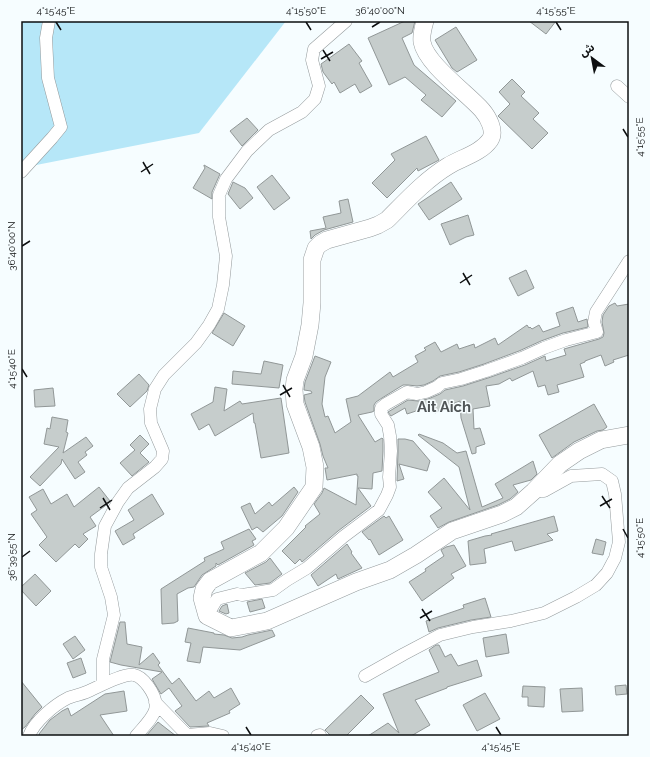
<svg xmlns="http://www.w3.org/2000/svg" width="650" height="757" font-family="Raleway,'Noto Sans Arabic',sans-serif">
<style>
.green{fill:#b6e7f8}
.building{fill:#c6cdcc;stroke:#919797}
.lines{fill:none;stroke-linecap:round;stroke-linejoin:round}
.street-casing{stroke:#959b9d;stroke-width:13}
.secondary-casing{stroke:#959b9d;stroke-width:18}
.street{stroke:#fff;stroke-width:12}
.secondary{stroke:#fff;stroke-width:17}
.ticks{fill:none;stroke:#0d0f10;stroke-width:1.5}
.labels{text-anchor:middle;stroke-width:3;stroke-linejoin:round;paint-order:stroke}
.quarter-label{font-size:15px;font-weight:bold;fill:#505557;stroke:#f6fdff}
.neatline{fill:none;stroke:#0d0f10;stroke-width:1.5}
.ticks-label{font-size:10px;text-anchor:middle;fill:#0d0f10}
</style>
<rect width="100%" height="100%" fill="#f6fdff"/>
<!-- green -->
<path class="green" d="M21 21H286L199 133 21 168Z"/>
<!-- building -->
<path class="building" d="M405 21H415L412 33 402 38 414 65 456 101 442 117 421 100 426 95 405 77 389 85 368 38Z
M529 21H556L546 34Z
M456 27 477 60 457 72 452 68 435 40Z
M349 44 362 61 359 63 372 86 360 93 355 84 340 93 334 82 332 84 323 72 321 64Z
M512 79 525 92 521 96 539 113 533 119 548 133 532 149 498 116 510 104 499 92Z
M247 118 258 130 242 146 230 131Z
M426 136 439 160 418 171 417 168 387 198 372 183 395 160 391 154Z
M204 165 220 174 212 192V199L193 188 205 168 204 166Z
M272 175 290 198 274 210 257 187Z
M233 182 245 188 253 198 240 209 228 194Z
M451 182 462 199 429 220 418 204Z
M348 199 353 222 324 230 315 235 311 239 310 231 326 228 323 217 341 213 339 201Z
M468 215 474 235 466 237 450 245 441 224Z
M526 270 534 288 518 296 509 278Z
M615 303 617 306 629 304V355L613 360 614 362 605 366 601 355 585 361V362L580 364 584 377 557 385 559 392 548 395 545 385 538 387 533 371 512 381 510 378 499 384 486 386 490 406 473 409 474 429 480 428 485 444 476 447V453L472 454 461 418 460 401 447 406 435 413 431 406 407 414 405 408 391 416 388 412 408 400 418 401 428 399 440 394 445 390 463 386 488 378 525 365 545 356 546 361 566 355 564 349 599 339 603 337 604 333 602 322 603 315 609 306Z
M573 307 578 322 587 319 588 327 563 333 541 341 519 351 484 364 459 372 440 376 433 381 424 385 417 386 408 385H403L382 398 376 402 374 405V411L372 412 358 415 375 442 382 438 383 439V451L382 471 373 473 372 489 358 488 371 506 338 531 302 562 300 559 295 564 282 551 306 527 305 526 320 514 314 504 322 493 324 488 356 505 358 476H357V474L327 480 325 468H328L323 456 320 444 305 402 304 395 312 393 311 391 304 390V389L305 382 315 356 331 362 325 377 322 404 325 417 328 416 335 433 351 422 346 399 358 396 390 372 393 377 418 362 415 356 426 350 424 348 435 342 441 352 457 344 459 349 474 344 475 348 495 338 498 345 527 325 529 328 530 327 532 329 539 325 543 332 560 326 556 313Z
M224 313 245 326 233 346 212 333Z
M264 361 283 365 279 388 232 384 233 371 261 374Z
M139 374 149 385 147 391 130 407 117 394Z
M215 387 227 389 224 411 240 401 242 404 281 398 289 453 261 458 255 423H254L253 413 215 436 209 424 199 430 191 414 213 402Z
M53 388 55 406 35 407 34 390Z
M594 404 607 427 603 430 597 431 574 442 552 458 539 435Z
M52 417 68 420 66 432 68 433 63 453 86 437 93 446 85 452 87 455 78 462 85 472 75 479 62 459 61 464 40 486 30 477 59 447 44 444 47 428 50 429Z
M419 434 443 443 457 453 466 451 482 507 503 498 495 484 533 461 537 474 531 480 513 485 518 492 510 499 498 505 449 522 438 528 430 516 442 508 428 492 444 478 470 510 459 467 418 435Z
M140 435 149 444 140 453 149 462 132 476 120 463 135 450 130 445Z
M398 439H405L413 441 430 461 427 471 399 464 404 479 397 481 398 452Z
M99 487 110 501 109 503 90 517 96 526 83 534 88 539 79 548 75 544 56 562 39 545 47 537 31 514 37 510 29 497 43 489 51 504 67 494 74 507Z
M294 487 298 492 282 516 263 532 257 527 252 530 241 507 250 503 255 514 269 502 272 506Z
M152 494 164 514 133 534 135 538 123 545 115 531 134 520 128 510Z
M384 516 386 518 389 516 403 540 379 555 370 539 369 540 362 532Z
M554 516 558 531 547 534 553 540 515 551 512 541 484 549 486 563 470 565 468 541 485 536 492 535 491 534Z
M249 529 256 539 252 541 254 545 218 565 216 563V566L202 575 194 587 188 588 177 594 178 621 174 623 162 624 161 589 205 561 204 558 224 549 221 542Z
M596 539 606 542 603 555 592 553Z
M347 544 352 552 351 553 362 568 338 579 336 574 318 586 311 575Z
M454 545 466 566 451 574 454 578 422 601 409 582 426 571 425 569 444 556 441 550 446 547Z
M270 558 282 574 270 583 255 585 245 573 266 562Z
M35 574 51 591 36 606 21 590V587Z
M485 598 491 617 471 620 438 628 429 632 426 621 464 608 463 605Z
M262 599 265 608 250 612 247 602Z
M227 604 229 613 226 614 219 611 222 606Z
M120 622H125L127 644 142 647 139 665 153 653 160 663 158 665 172 684 179 678 196 701 209 691 214 698 231 688 240 704 229 711 230 713 207 723 209 726 190 727 175 711 182 706 169 688 161 694 152 679 162 672 121 665 110 662Z
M188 628 214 633V634L224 635 232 638 242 637 248 635 272 630 275 636 240 650 203 647 200 663 187 661 191 643 185 642Z
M506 634 509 653 486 657 483 638Z
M75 636 85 650 73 659 63 644Z
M436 645H439L445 657 451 654 458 666 477 660 482 676 447 687V688L415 700 430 725 411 736H368L388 723 399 733 383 694 439 672 429 650Z
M81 658 86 673 73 678 67 663Z
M21 681 42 707 35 714 25 727 21 730Z
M626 685 627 694 616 695 615 686Z
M523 686 545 687 544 707 528 706V697H522Z
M582 688 583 711 562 712 560 689Z
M124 691 127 711 100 715 114 736H40L39 734 50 720 62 711 68 708 71 716 105 694Z
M485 693 500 719 477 731 463 705Z
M361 695 374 708 346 736H331L325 730Z
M158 722 176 736H146Z"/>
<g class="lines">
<!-- street casing -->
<g class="street-casing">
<path id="street" d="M617 86 629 97
M21 172 52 138 61 127 48 78 46 38 49 21
M207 616 217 599 237 594 242 595 273 590 287 580 307 568 343 537 379 510 387 495 390 487 389 477 391 451 390 436 388 425 381 414V408L386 404 407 392 417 394 426 392 437 387 442 383 461 379 486 371 522 358 544 348 566 340 597 332 594 322 596 312 629 261
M365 676 404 654 440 635 473 627 511 621 544 613 576 597 596 585 607 573 615 558 619 542 615 494 612 481 602 474 571 476 544 491H534
M103 684V659L114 615 111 597 101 567V554L105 526 118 502 128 488 155 467 162 459 163 451 151 423 150 409 155 389 164 375 196 343 209 325 218 309 223 285 226 256 219 217V195L226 179 247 151 269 130 302 112 315 99 319 86 312 60 314 49 346 21
M155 702 187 735 210 733 223 736
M29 736C34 722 54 705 68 698 75 695 84 694 91 690 100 686 124 673 134 675 140 676 145 682 148 686 165 709 151 718 136 736
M317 736 320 735"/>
</g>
<!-- secondary casing -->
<g class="secondary-casing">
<path id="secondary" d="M425 21C423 28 421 35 422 42 426 64 467 93 482 110 488 117 496 131 490 140 481 153 461 158 448 166 425 180 406 201 387 220L378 225 370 228 327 240 320 244 316 248 312 260V303L310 325 304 356 295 380 294 389 295 404 311 447 315 467 314 487 286 528 261 553 210 581 204 589 202 598 207 616 231 628 267 621 356 582 390 570 416 555 452 531 502 514 516 507 534 491 560 464 579 451 601 440 629 435"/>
</g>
<!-- street -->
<use href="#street" class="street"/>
<!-- secondary -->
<use href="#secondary" class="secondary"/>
</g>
<!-- ticks -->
<path class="ticks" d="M56 22 61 30M306 22 311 30M556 22 561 30M372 27 380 22M323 50 330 61M321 59 333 52M623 129 628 137M143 162 150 174M141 172 153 164M22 246 30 241M463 273 470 285M460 283 472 275M22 369 27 377M283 385 290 397M280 395 292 388M602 496 610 508M103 498 110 510M600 506 612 499M100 508 112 500M623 529 628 538M22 557 30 551M422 609 430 621M420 618 432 611M246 727 251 735M496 727 501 735"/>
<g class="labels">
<!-- quarter labels -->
<g class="quarter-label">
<text x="444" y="412">Ait Aich</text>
</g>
</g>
<!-- border -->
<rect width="650" height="757" fill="none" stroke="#f6fdff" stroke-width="44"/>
<!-- north arrow -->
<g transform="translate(592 58) rotate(328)" stroke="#f6fdff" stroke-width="3" paint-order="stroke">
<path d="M0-3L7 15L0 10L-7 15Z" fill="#0d0f10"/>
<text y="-6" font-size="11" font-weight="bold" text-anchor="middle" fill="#0d0f10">ش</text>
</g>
<rect x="22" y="22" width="606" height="713" class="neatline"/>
<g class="ticks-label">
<text x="56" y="14">4°15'45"E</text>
<text x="306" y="14">4°15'50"E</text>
<text x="380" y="14">36°40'00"N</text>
<text x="556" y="14">4°15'55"E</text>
<text transform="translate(639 137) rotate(-90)" y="4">4°15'55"E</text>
<text transform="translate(11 246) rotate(-90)" y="4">36°40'00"N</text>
<text transform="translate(11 369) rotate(-90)" y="4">4°15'40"E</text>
<text transform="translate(639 538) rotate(-90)" y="4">4°15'50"E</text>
<text transform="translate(11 557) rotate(-90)" y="4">36°39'55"N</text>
<text x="251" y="750">4°15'40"E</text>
<text x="501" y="750">4°15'45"E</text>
</g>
</svg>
